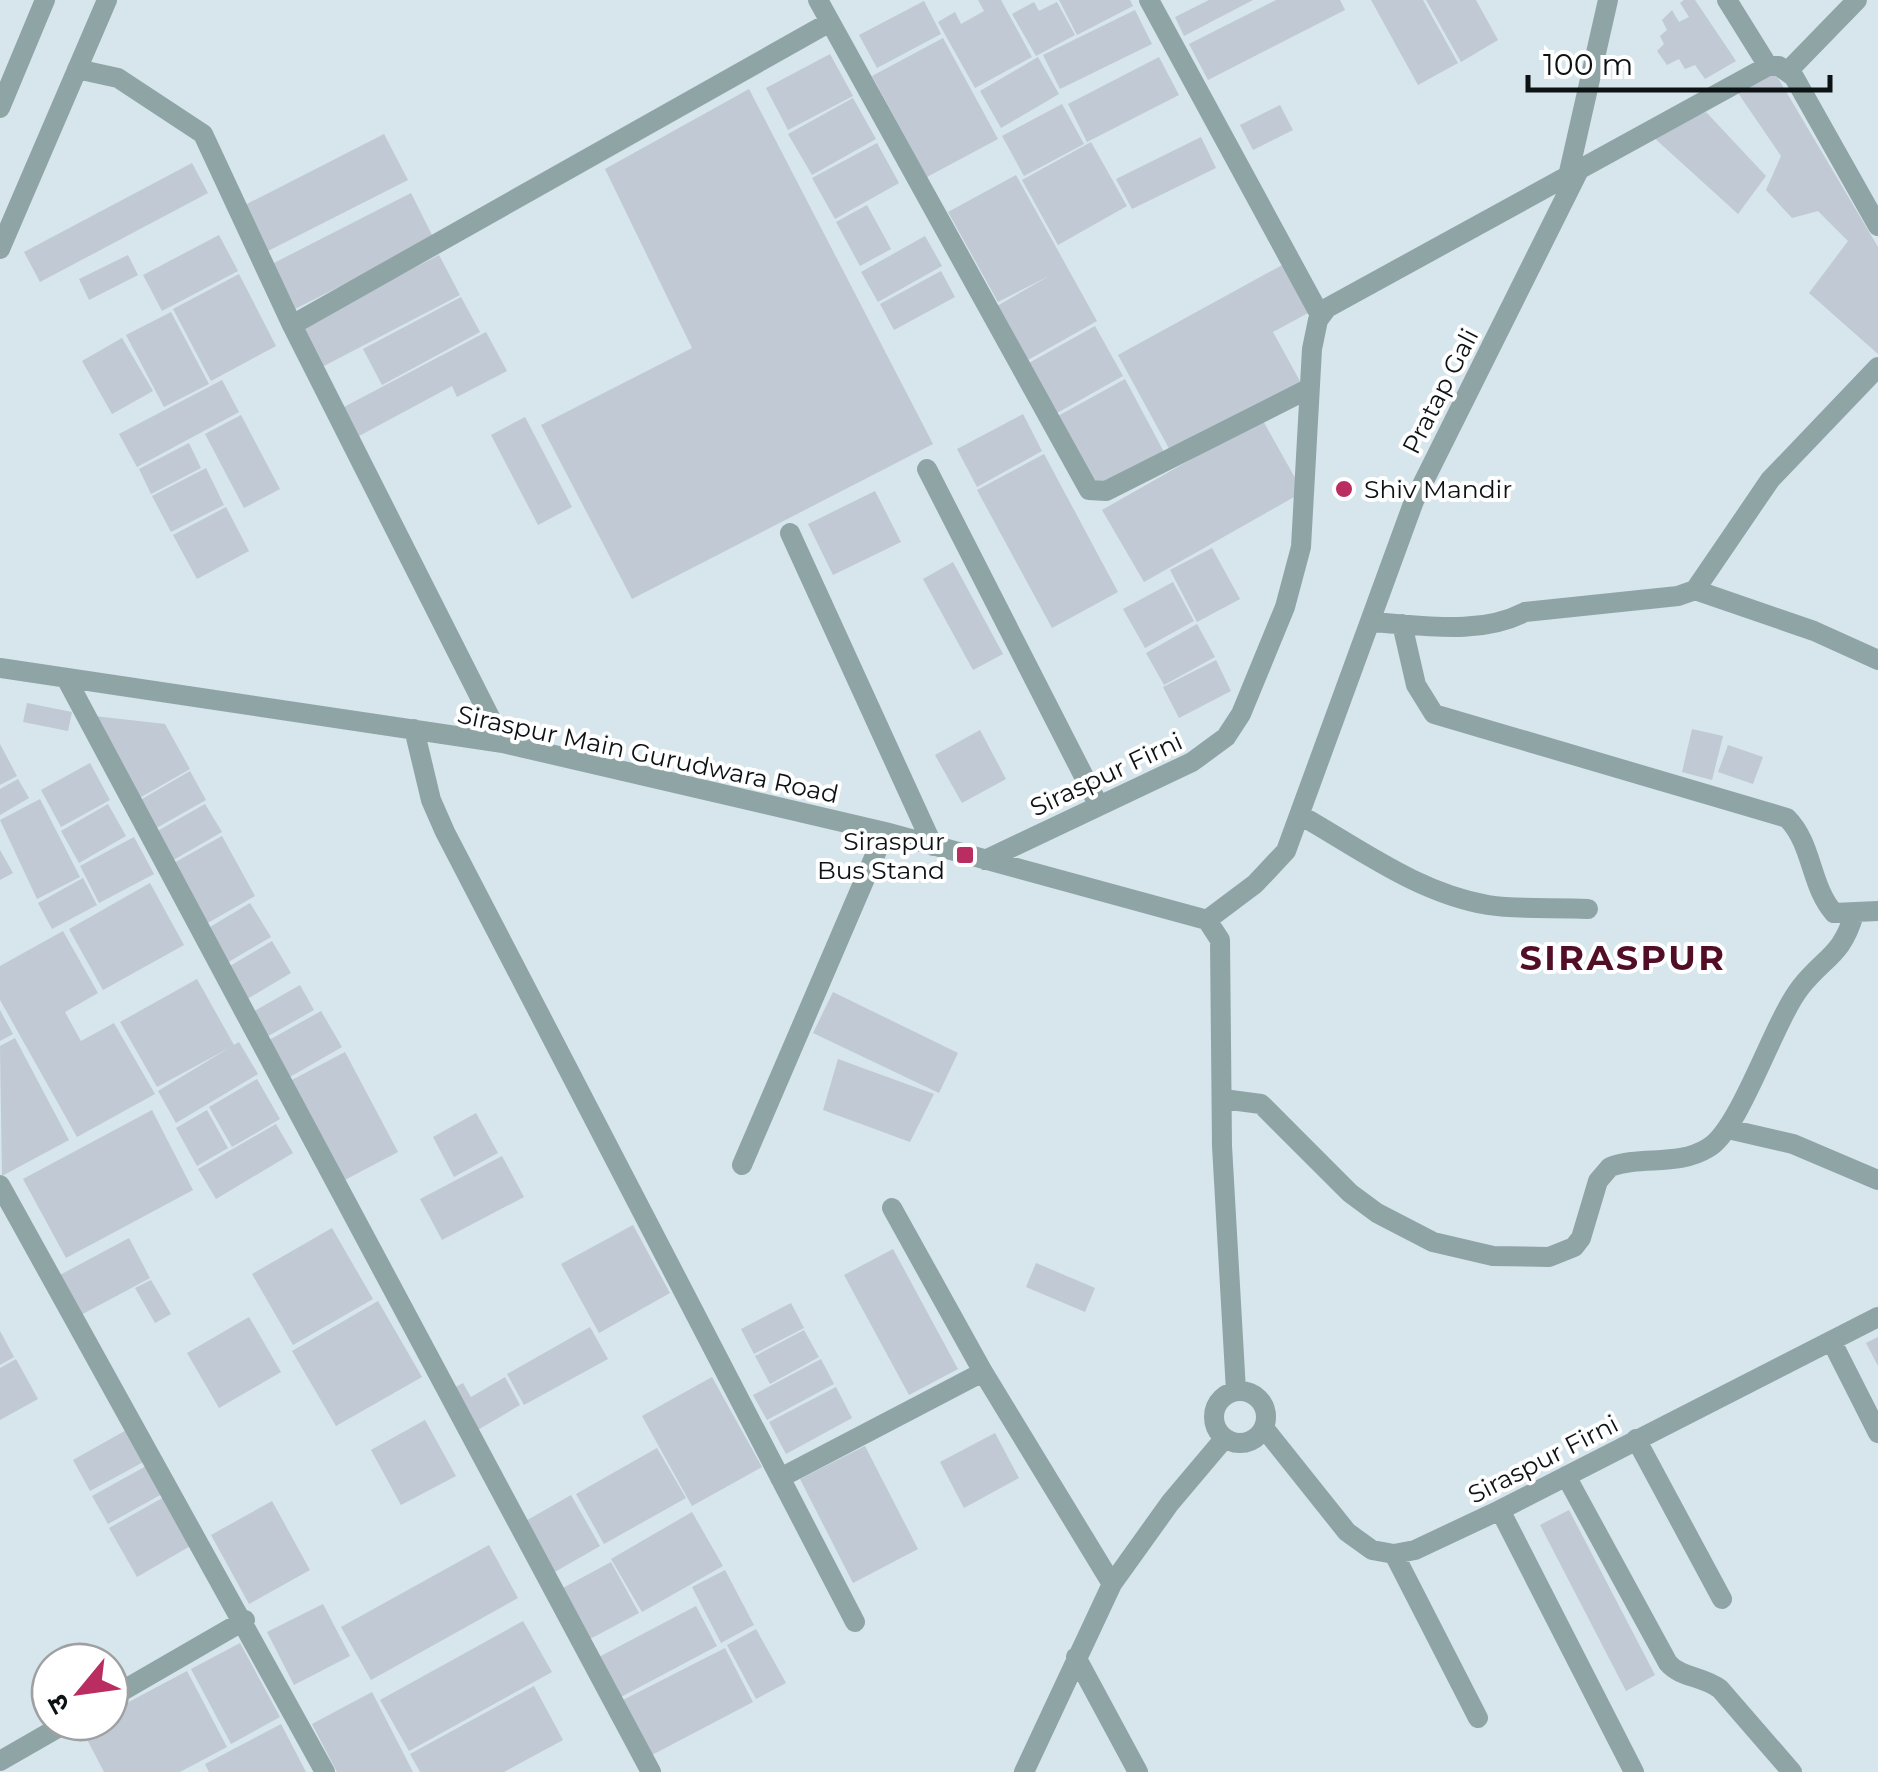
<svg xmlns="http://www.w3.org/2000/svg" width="1878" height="1772" font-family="Montserrat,'Noto Sans Devanagari',sans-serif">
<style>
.building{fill:#c0c9d4}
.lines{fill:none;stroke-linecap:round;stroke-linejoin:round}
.minor{stroke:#8fa4a5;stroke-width:20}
.poi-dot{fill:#ba2d60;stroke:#fff;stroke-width:4}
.labels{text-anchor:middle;stroke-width:8;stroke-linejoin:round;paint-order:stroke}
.street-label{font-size:25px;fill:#0d1214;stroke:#fff}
.poi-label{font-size:25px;fill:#0d1214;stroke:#fff;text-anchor:start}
.district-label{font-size:35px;font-weight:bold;letter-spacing:2.5px;fill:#520e26;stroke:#fff}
</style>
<rect width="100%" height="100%" fill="#d7e5ec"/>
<!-- building -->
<path class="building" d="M978 0H1001L1032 57 975 88 938 22 955 12 961 24 984 11Z
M1059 0H1130L1133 6 1077 35Z
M1209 0H1253L1184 36 1175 17Z
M1276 0H1340L1345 10 1208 80 1189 44Z
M1371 0H1423L1458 63 1418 85Z
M1426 0H1476L1498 40 1461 62Z
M1684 0H1695L1736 61 1705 79 1695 65 1685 69 1679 59 1667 65 1657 51 1664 44 1660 36 1667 30 1662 20 1672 10 1679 22 1689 17 1680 3Z
M924 1 941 34 877 68 859 35Z
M1034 2 1039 11 1057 2 1075 35 1036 56 1012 14Z
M1135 10 1152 44 1060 89 1043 55Z
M943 38 998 139 927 177 872 76Z
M830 54 853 96 788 130 766 88Z
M1038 57 1059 94 1001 128 980 91Z
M1159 57 1179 95 1087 142 1068 104Z
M1775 73 1878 247V354L1809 293 1848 241 1818 211 1792 218 1766 190 1781 156 1736 90Z
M749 89 933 444 632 599 541 425 692 348 605 169Z
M853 98 876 139 812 175 788 134Z
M1062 104 1084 144 1024 176 1002 136Z
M1280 105 1293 130 1253 150 1240 125Z
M1706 112 1766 176 1738 214 1651 135Z
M384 134 408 180 266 252 243 206Z
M1201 137 1216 168 1132 209 1116 179Z
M1091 142 1127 206 1058 245 1022 180Z
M877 143 899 183 835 219 812 178Z
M192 163 208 193 40 282 24 252Z
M1016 175 1097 321 1028 360 997 306 1051 275 998 302 948 212Z
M411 193 434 239 295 309 272 264Z
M867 205 891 249 860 266 836 222Z
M219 235 238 271 162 311 143 275Z
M925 236 942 266 878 302 861 272Z
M128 255 138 275 89 300 79 279Z
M439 255 460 295 322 367 300 327Z
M1284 264 1310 312 1273 332 1301 383 1172 454 1118 355Z
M941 271 955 297 894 330 880 304Z
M239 274 276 346 211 381 173 309Z
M461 297 480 332 382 385 363 349Z
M171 312 209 384 164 407 126 335Z
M1095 326 1123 376 1057 413 1029 363Z
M486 332 507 371 457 397 452 386 359 436 344 407Z
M122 338 153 391 112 414 82 361Z
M1125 379 1164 452 1098 488 1058 416Z
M222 380 239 412 137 467 119 434Z
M1023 414 1042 451 977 487 957 449Z
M241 415 280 489 244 508 205 434Z
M525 417 572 507 538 525 491 435Z
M1262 419 1303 492 1144 582 1102 510Z
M189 443 201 468 151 494 139 469Z
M1044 454 1118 592 1052 628 977 490Z
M206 468 224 505 171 532 152 496Z
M875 491 901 542 833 575 808 524Z
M226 507 249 551 197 579 173 535Z
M1212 548 1240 599 1197 622 1170 570Z
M953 562 1003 654 973 670 923 579Z
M1173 582 1194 621 1145 648 1123 609Z
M1197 624 1215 657 1164 685 1146 653Z
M1216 660 1231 691 1179 718 1163 687Z
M27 703 72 712 68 731 23 722Z
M94 716 165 724 190 769 136 800Z
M1692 729 1723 736 1712 780 1682 772Z
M980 730 1006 779 962 803 935 755Z
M0 744 17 776 0 785Z
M1728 745 1763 757 1753 784 1718 772Z
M90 763 110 800 61 827 41 790Z
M190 771 206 800 153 830 137 802Z
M18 779 29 798 0 815V789Z
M40 799 80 877 37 899 0 820Z
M108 804 126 836 79 863 61 831Z
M205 804 222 832 170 862 154 833Z
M222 836 255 896 206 924 172 864Z
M134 837 154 874 99 903 80 866Z
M0 850 13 873 0 880Z
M83 878 97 905 52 929 38 903Z
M150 883 184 945 103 990 69 929Z
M250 903 271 937 225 964 205 930Z
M63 931 98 993 65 1012 81 1041 114 1023 155 1094 77 1137 0 1000V966Z
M272 941 291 973 244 1001 225 969Z
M197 979 234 1045 239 1042 258 1074 176 1123 158 1091 229 1048 157 1087 120 1022Z
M300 985 314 1010 263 1039 249 1014Z
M833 992 958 1053 939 1093 813 1033Z
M0 1010 13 1034 0 1041Z
M321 1011 342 1047 283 1081 262 1044Z
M15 1038 69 1140 2 1176 0 1046Z
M345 1052 398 1152 341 1182 288 1082Z
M838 1059 934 1094 910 1142 823 1110Z
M257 1079 280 1119 232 1147 209 1107Z
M152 1110 193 1190 66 1258 23 1179Z
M207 1110 228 1148 197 1166 176 1128Z
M476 1113 498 1153 454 1177 433 1137Z
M276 1124 293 1153 216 1199 198 1169Z
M502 1156 524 1197 442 1240 420 1199Z
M633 1225 670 1293 599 1333 561 1264Z
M332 1228 373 1299 293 1345 252 1274Z
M129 1238 150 1278 79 1316 58 1276Z
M893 1249 958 1369 909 1395 844 1275Z
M1036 1263 1095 1288 1085 1312 1026 1287Z
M151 1280 171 1314 155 1323 135 1288Z
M378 1301 422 1377 336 1426 292 1351Z
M791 1303 804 1328 754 1354 741 1329Z
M249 1317 281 1372 219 1408 187 1353Z
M590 1327 608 1359 524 1405 507 1374Z
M804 1330 819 1357 770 1384 755 1356Z
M0 1331 14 1357 0 1365Z
M1878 1337V1366L1866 1343Z
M16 1359 38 1399 0 1420V1368Z
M821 1359 834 1384 767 1420 753 1395Z
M505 1377 520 1405 476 1431 452 1389 463 1383 471 1397Z
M712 1377 762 1467 692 1506 642 1416Z
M836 1387 852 1418 786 1454 769 1422Z
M425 1420 456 1476 401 1505 371 1450Z
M130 1428 147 1460 90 1491 73 1460Z
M995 1433 1019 1478 964 1508 940 1462Z
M865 1446 918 1549 853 1583 800 1479Z
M657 1448 686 1498 604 1544 576 1494Z
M148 1465 164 1493 108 1524 92 1496Z
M571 1495 600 1546 553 1573 524 1522Z
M164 1497 192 1545 137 1577 109 1528Z
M272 1501 310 1570 249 1604 211 1535Z
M1569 1510 1655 1675 1626 1691 1540 1525Z
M692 1512 723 1566 642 1612 611 1559Z
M489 1545 518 1598 371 1680 341 1627Z
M611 1562 639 1613 588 1640 561 1589Z
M725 1570 754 1625 721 1643 692 1587Z
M323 1604 350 1656 294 1685 267 1632Z
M696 1606 717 1646 619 1698 597 1658Z
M523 1621 552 1672 409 1751 380 1700Z
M756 1629 786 1683 756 1699 727 1645Z
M240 1643 280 1717 231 1744 191 1669Z
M725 1648 753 1702 650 1756 621 1701Z
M187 1671 227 1747 180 1772H104L81 1728 91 1722H110V1712Z
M534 1686 563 1740 504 1772H420L410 1754Z
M372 1692 413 1772H337L312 1724Z
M281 1724 306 1772H209L205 1764Z"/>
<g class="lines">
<!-- minor -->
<path class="minor" d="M818 0 1089 490 1106 491 1308 389
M1149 0 1320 315
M1727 0 1768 66
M77 69 118 78 203 134 292 325 503 743
M1788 71 1857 0
M0 108 45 0
M1569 172 1608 0
M0 249 107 0
M292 325 830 22
M927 469 1099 806
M790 533 933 846
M1695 590 1814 631 1878 660
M1371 622C1422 625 1479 636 1525 612L1678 596 1695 590 1770 480 1878 367
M1402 624 1416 685 1434 714 1787 818C1813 844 1810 886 1834 913L1878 911
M0 668 503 743 885 832 1207 920 1220 940 1222 1146 1236 1391
M67 680 651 1772
M414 729 431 800 445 832 855 1622
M1300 815C1360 849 1418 893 1488 905 1520 910 1555 907 1588 909
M985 860 1192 762 1226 737 1241 714 1285 607 1301 547 1312 349 1318 320 1327 308 1768 66H1779L1794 77 1878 226
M1207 920 1255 884 1286 851 1414 501 1581 166
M1223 1099 1261 1104 1350 1193 1377 1213 1433 1242 1493 1256 1549 1257 1574 1247 1581 1238 1598 1181 1610 1167C1642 1155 1677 1167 1708 1148 1740 1130 1773 1023 1800 988 1824 957 1842 956 1854 914
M1728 1129 1793 1144 1878 1180
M742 1165 885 832
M0 1185 325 1772
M892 1208 983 1372 1112 1584
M1832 1342 1878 1433
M1214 1417a26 26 0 1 1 52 0a26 26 0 1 1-52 0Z
M1264 1428 1347 1532 1372 1550 1394 1554 1415 1550 1500 1510 1878 1317
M1636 1439 1722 1599
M1566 1476 1668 1663C1681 1678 1703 1676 1720 1689L1792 1772
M780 1478 983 1372
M1500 1510 1634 1772
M1394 1554 1478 1718
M1076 1657 1138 1772
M110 1698 245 1620
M0 1761 68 1722
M1024 1772 1112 1584 1170 1503 1224 1439"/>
</g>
<!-- markers -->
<g class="poi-dot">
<circle cx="1344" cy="489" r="10"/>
<rect x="955" y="845" width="20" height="20" rx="5"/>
</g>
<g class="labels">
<!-- street labels -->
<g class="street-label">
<text transform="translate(1440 391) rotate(-63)" y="9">Pratap Gali</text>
<text transform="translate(648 754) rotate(12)" y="9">Siraspur Main Gurudwara Road</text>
<text transform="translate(1106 774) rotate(-25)" y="9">Siraspur Firni</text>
<text transform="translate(1543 1459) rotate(-27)" y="9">Siraspur Firni</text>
</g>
<!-- poi labels -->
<g class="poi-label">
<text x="1364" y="498">Shiv Mandir</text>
<text x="945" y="850" text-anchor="end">Siraspur<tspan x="945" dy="29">Bus Stand</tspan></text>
</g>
<!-- district labels -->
<g class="district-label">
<text x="1623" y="970">SIRASPUR</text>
</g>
</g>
<!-- north arrow -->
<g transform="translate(80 1692) rotate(241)"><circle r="48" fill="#ffffff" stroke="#9ea0a1" stroke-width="2.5"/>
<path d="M0-8L18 38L0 25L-18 38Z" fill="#ba2d60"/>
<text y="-15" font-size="28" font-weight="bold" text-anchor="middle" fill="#0d1214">उ</text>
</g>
<!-- scale -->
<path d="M1528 75v15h302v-15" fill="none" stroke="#0d1214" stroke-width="5"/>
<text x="1543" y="75" font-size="30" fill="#0d1214" stroke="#ffffff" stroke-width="8" paint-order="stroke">100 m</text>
</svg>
